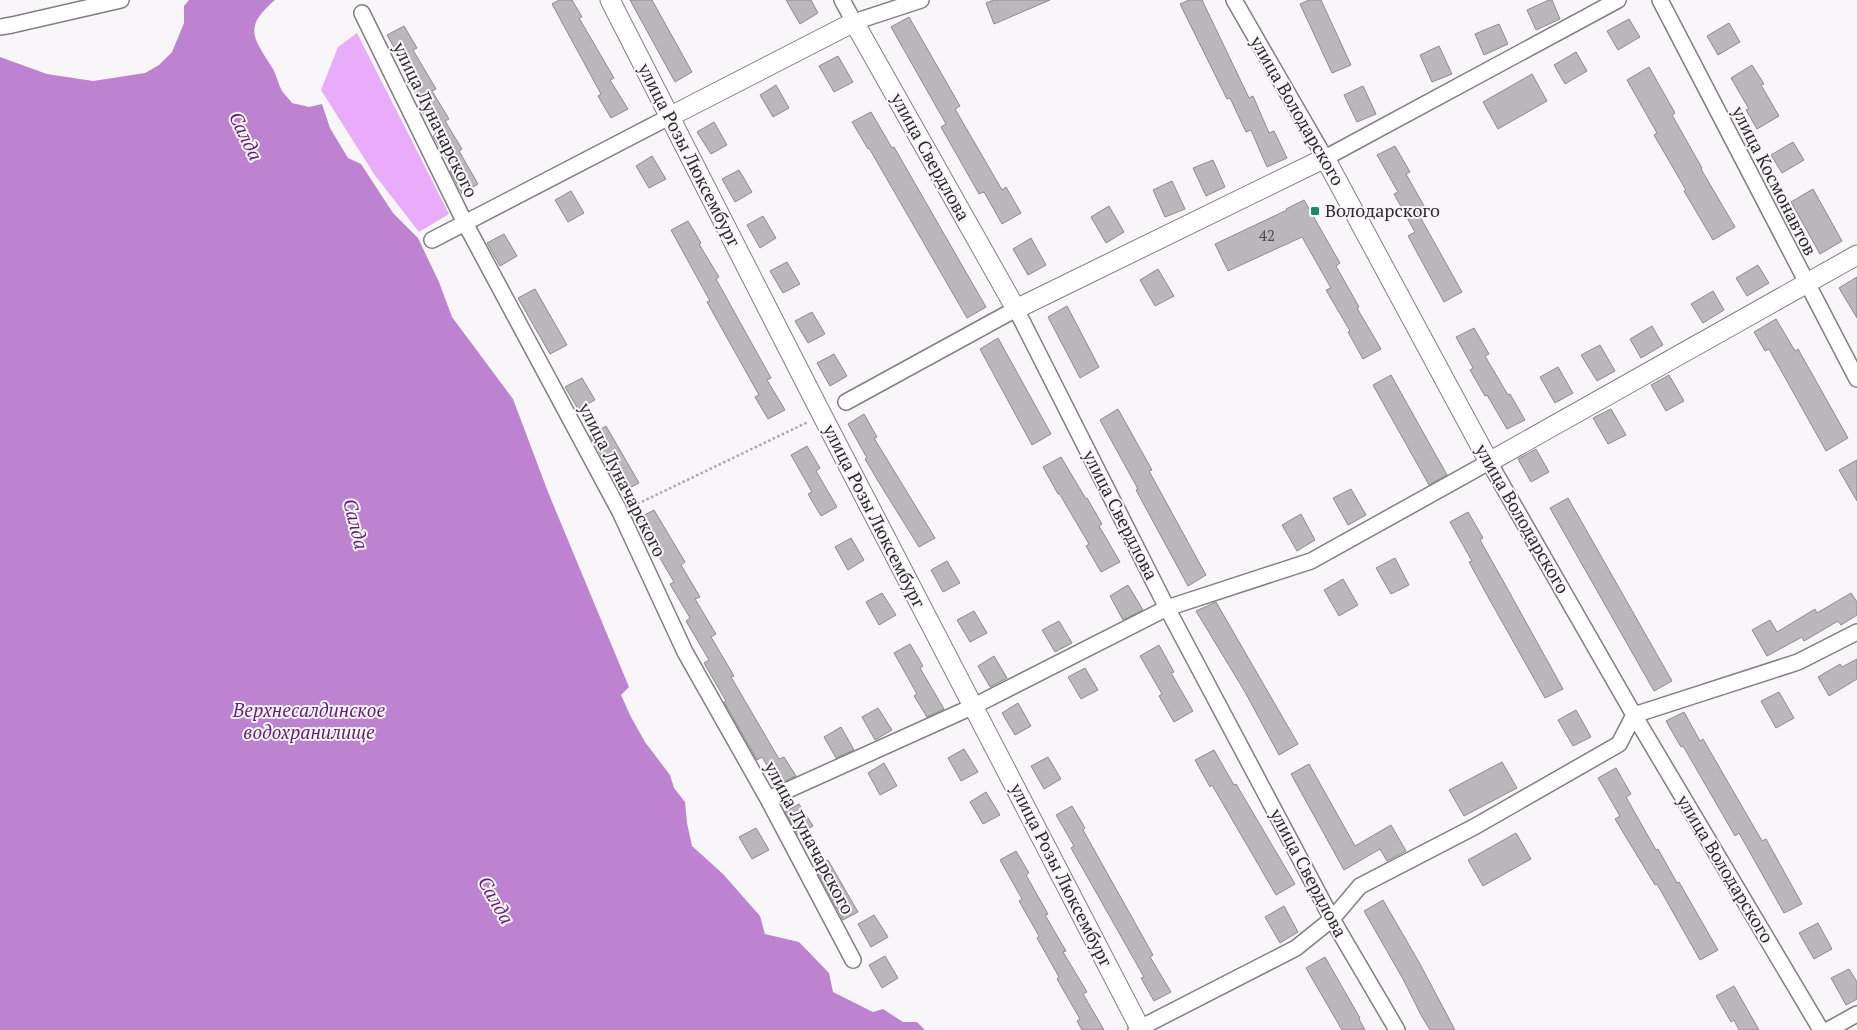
<svg xmlns="http://www.w3.org/2000/svg" width="1857" height="1030" font-family="'PT Serif',serif">
<style>
.forest{fill:#e9acfb}
.water{fill:#be83d0}
.building{fill:#bab8bb;stroke:#8d8b8e}
.lines{fill:none;stroke-linecap:round;stroke-linejoin:round}
.minor-casing{stroke:#817f81;stroke-width:18}
.tertiary-casing{stroke:#817f81;stroke-width:21}
.path{stroke:#a9a7a9;stroke-width:2.5;stroke-dasharray:2.5 2.5;stroke-linecap:butt}
.minor{stroke:#fff;stroke-width:15}
.tertiary{stroke:#fff;stroke-width:19}
.poi-dot{fill:#1a8a6a;stroke:#f9f6f9;stroke-width:2}
.labels{text-anchor:middle;stroke-width:4;stroke-linejoin:round;paint-order:stroke}
.number-label{font-size:15px;fill:#4f4e4f}
.street-label{font-size:18px;fill:#2b2a2b;stroke:#f9f6f9}
.poi-label{font-size:18px;fill:#2b2a2b;stroke:#f9f6f9;text-anchor:start}
.water-label{font-size:19px;font-style:italic;fill:#641b78;stroke:#f9f6f9}
</style>
<rect width="100%" height="100%" fill="#f9f6f9"/>
<!-- forest -->
<path class="forest" d="M357 33 449 214 419 232 374 174 321 90 338 47Z"/>
<!-- water -->
<path class="water" d="M189 0H275C242 28 254 38 273 69 277 76 278 84 282 91 285 95 289 99 292 103L309 107 322 104 330 128 348 158 361 164 393 213 418 238 439 282 452 317 513 399 548 492 629 687 621 695 631 717 645 742 670 775 674 788 685 802 687 823 692 846 723 874 760 916 765 934 799 942 829 973 833 992 873 1012 883 1009 903 1022H917L925 1030H0V57L47 74 93 81 145 73 159 65 172 52 184 23V6Z"/>
<!-- building -->
<path class="building" d="M559 0H572L582 17 579 18 614 78 610 80 628 109 611 118 598 96 601 94 552 4Z
M630 0H652L692 72 675 82Z
M786 0H811L818 13 800 24Z
M994 0H1050L994 24 986 3Z
M1189 0H1202L1249 98 1253 96 1269 133 1274 131 1287 158 1267 167 1251 130 1246 132 1230 98 1227 99 1180 4Z
M1309 0H1321L1351 65 1332 73 1300 4Z
M1549 0H1552L1560 19 1536 30 1527 10Z
M909 17 960 106 955 109 1002 190 1006 187 1021 213 1002 224 984 192 979 194 941 127 946 124 891 27Z
M1629 19 1640 37 1618 50 1607 31Z
M1729 23 1740 42 1718 55 1707 36Z
M1499 24 1508 44 1484 55 1475 34Z
M404 26 417 48 413 50 436 89 432 91 449 119 445 121 462 149 459 151 478 184 462 194 450 171 452 169 433 136 436 134 419 106 422 104 406 75 409 74 387 35Z
M1439 46 1452 74 1432 82 1420 55Z
M1576 52 1587 71 1565 84 1554 65Z
M838 56 853 82 834 92 819 66Z
M1752 65 1764 84 1761 85 1779 116 1757 129 1746 110 1749 109 1731 78Z
M1649 67 1675 113 1672 115 1702 168 1701 169 1735 227 1713 240 1684 191 1686 190 1654 135 1657 133 1627 80Z
M1532 74 1547 101 1498 129 1483 102Z
M776 85 789 108 773 117 760 95Z
M1363 86 1376 114 1357 122 1344 95Z
M871 112 892 148 894 147 986 307 967 318 869 148 868 149 852 122Z
M714 122 727 145 711 154 697 132Z
M1793 142 1804 160 1782 173 1771 155Z
M1395 146 1410 172 1406 174 1427 211 1419 215 1462 292 1444 302 1408 236 1415 232 1394 194 1398 192 1377 155Z
M652 156 666 179 649 188 636 166Z
M1213 160 1225 187 1206 196 1193 168Z
M739 170 752 192 735 202 722 179Z
M1172 181 1185 209 1165 217 1153 190Z
M1813 189 1842 241 1820 254 1791 202Z
M571 191 584 213 568 222 555 200Z
M1304 200 1340 263 1336 266 1359 307 1357 308 1381 349 1363 359 1348 332 1350 331 1326 290 1331 288 1302 237 1228 271 1215 244 1287 210 1286 209Z
M1109 206 1124 232 1106 243 1091 217Z
M763 216 776 238 760 248 747 225Z
M688 221 701 243 699 244 719 277 716 279 771 378 767 380 785 410 768 419 755 397 759 395 707 302 710 301 671 230Z
M504 234 517 256 500 266 487 243Z
M1031 238 1046 265 1028 275 1013 249Z
M787 262 800 284 783 293 770 271Z
M1758 265 1769 283 1747 296 1736 278Z
M1158 269 1174 296 1155 306 1140 280Z
M1857 277V318L1839 288Z
M535 289 567 345 550 354 518 298Z
M1713 291 1724 310 1703 323 1691 304Z
M1067 306 1099 367 1080 378 1048 317Z
M812 312 825 334 808 343 795 321Z
M1776 319 1795 351 1798 349 1848 438 1826 451 1769 349 1765 351 1754 332Z
M1652 326 1663 345 1641 358 1630 339Z
M1474 328 1489 354 1485 356 1508 395 1510 394 1525 420 1507 429 1487 395 1485 396 1470 370 1473 368 1456 337Z
M998 338 1051 434 1032 445 980 349Z
M1600 345 1615 371 1597 381 1581 355Z
M834 354 847 376 830 386 817 363Z
M1558 367 1573 393 1555 403 1540 377Z
M1391 375 1447 475 1429 485 1373 385Z
M1669 375 1684 401 1666 411 1651 385Z
M582 378 595 400 578 409 565 387Z
M1118 409 1152 470 1149 471 1206 575 1188 586 1136 490 1138 489 1100 420Z
M1611 409 1626 435 1608 444 1593 418Z
M864 414 877 437 874 438 935 538 919 547 878 481 865 459 867 458 848 424Z
M606 426 639 483 622 492 590 436Z
M807 446 820 468 816 471 837 507 821 516 808 494 812 492 791 455Z
M1536 449 1549 472 1531 482 1518 459Z
M1061 457 1086 499 1087 498 1102 524 1099 526 1120 562 1101 572 1086 546 1089 544 1059 493 1058 494 1043 467Z
M1857 460V501L1839 470Z
M1351 489 1366 515 1348 525 1333 498Z
M1568 498 1672 681 1654 691 1550 508Z
M654 510 685 562 681 565 700 597 695 599 716 634 711 637 734 676 731 677 779 759 784 757 796 776 778 784 762 757 757 760 724 702 726 701 704 663 709 660 686 621 690 618 670 584 674 582 637 519Z
M1468 512 1483 538 1480 540 1502 579 1563 689 1545 698 1487 595 1469 562 1472 561 1450 522Z
M1301 514 1315 540 1297 551 1282 525Z
M851 538 864 560 848 570 835 547Z
M1395 558 1409 585 1391 594 1376 568Z
M947 561 960 583 943 592 931 570Z
M1343 579 1358 605 1339 616 1324 590Z
M1128 585 1143 610 1123 620 1110 596Z
M882 593 896 615 879 625 866 602Z
M1851 593 1857 602V615L1841 625 1838 621 1804 641 1802 637 1767 656 1752 630 1770 620 1777 632 1815 609 1817 613Z
M1216 602 1298 744 1279 755 1245 692 1196 611Z
M974 611 987 633 970 642 957 620Z
M1059 621 1072 643 1055 652 1042 630Z
M910 644 923 666 920 668 944 709 927 717 914 696 917 694 894 653Z
M1159 645 1174 672 1171 673 1193 711 1174 722 1159 696 1162 694 1140 656Z
M994 656 1007 678 990 687 978 666Z
M1857 659V679L1829 696 1818 677 1840 664 1842 667Z
M1085 668 1098 690 1081 699 1068 677Z
M1779 692 1794 718 1776 728 1761 701Z
M1018 703 1031 726 1015 735 1002 713Z
M878 708 892 730 875 740 862 717Z
M1576 710 1591 737 1573 746 1558 720Z
M1684 712 1700 741 1703 739 1762 841 1766 839 1802 904 1784 913 1739 833 1735 836 1683 746 1681 747 1666 721Z
M841 727 854 750 836 758 824 737Z
M964 749 978 772 961 781 948 758Z
M1214 750 1234 785 1236 784 1295 884 1276 895 1212 785 1210 787 1195 760Z
M1048 757 1061 779 1044 789 1031 766Z
M1502 762 1517 788 1464 816 1449 790Z
M884 763 897 786 880 795 868 773Z
M1309 764 1355 846 1391 825 1406 851 1387 861 1380 849 1344 870 1291 774Z
M1616 768 1631 794 1626 797 1656 850 1658 849 1677 883 1679 882 1718 950 1700 960 1657 884 1655 885 1615 819 1620 816 1598 778Z
M986 792 1000 815 983 824 970 802Z
M799 804 813 826 797 835 785 812Z
M1072 806 1085 828 1083 830 1153 955 1150 957 1171 992 1154 1001 1141 978 1144 977 1071 848 1074 846 1056 815Z
M756 828 769 850 752 859 739 837Z
M1516 833 1531 859 1483 886 1468 860Z
M1016 851 1029 873 1026 875 1048 914 1045 915 1066 951 1063 952 1087 992 1083 994 1104 1030H1082L1077 1021 1080 1019 1057 979 1059 977 1037 938 1039 936 1019 901 1022 899 1000 860Z
M828 860 858 912 843 920 815 868Z
M1383 900 1420 964 1455 1030H1430L1421 1015 1403 979 1364 911Z
M1284 906 1298 932 1280 943 1265 917Z
M874 915 888 937 871 947 858 924Z
M1818 923 1832 949 1814 959 1799 933Z
M885 956 898 978 882 988 869 965Z
M1325 957 1360 1018 1359 1019 1365 1030H1342L1306 968Z
M1849 969 1857 982V999L1846 1005 1831 978Z
M1734 986 1759 1030H1739L1734 1020 1731 1022 1716 996Z"/>
<g class="lines">
<!-- minor casing -->
<g class="minor-casing">
<path id="minor" d="M842 0 854 22 921 0
M1234 0 1325 158 1618 0
M1660 0 1857 379
M362 13 465 223 620 512 685 652 768 799 853 960
M0 27 12 25 121 0
M432 240 669 117
M846 402 1016 309 1167 608 1332 919 1397 1030
M768 799 974 706 1167 608 1311 561 1489 462 1634 715 1821 1030
M1136 1030 1296 948 1332 919 1360 886 1474 827 1619 744 1634 715 1798 662 1857 632
M1828 1030 1857 1014"/>
</g>
<!-- tertiary casing -->
<g class="tertiary-casing">
<path id="tertiary" d="M610 0 822 415 1141 1030
M669 117 854 22 1016 309 1325 158 1489 462 1857 255"/>
</g>
<!-- path -->
<path class="path" d="M633 506 808 422"/>
<!-- minor -->
<use href="#minor" class="minor"/>
<!-- tertiary -->
<use href="#tertiary" class="tertiary"/>
</g>
<!-- markers -->
<rect class="poi-dot" x="1310" y="206" width="10" height="10" rx="2.5"/>
<g class="labels">
<!-- number labels -->
<g class="number-label">
<text x="1267" y="241">42</text>
</g>
<!-- street labels -->
<g class="street-label">
<text transform="translate(1297 111) rotate(60)" y="6">улица Володарского</text>
<text transform="translate(435 120) rotate(64)" y="6">улица Луначарского</text>
<text transform="translate(689 155) rotate(63)" y="6">улица Розы Люксембург</text>
<text transform="translate(930 157) rotate(61)" y="6">улица Свердлова</text>
<text transform="translate(1774 181) rotate(63)" y="6">улица Космонавтов</text>
<text transform="translate(622 480) rotate(63)" y="6">улица Луначарского</text>
<text transform="translate(1120 515) rotate(63)" y="6">улица Свердлова</text>
<text transform="translate(874 516) rotate(63)" y="6">улица Розы Люксембург</text>
<text transform="translate(1522 519) rotate(60)" y="6">улица Володарского</text>
<text transform="translate(809 838) rotate(62)" y="6">улица Луначарского</text>
<text transform="translate(1725 869) rotate(59)" y="6">улица Володарского</text>
<text transform="translate(1308 873) rotate(62)" y="6">улица Свердлова</text>
<text transform="translate(1061 875) rotate(63)" y="6">улица Розы Люксембург</text>
</g>
<!-- poi labels -->
<g class="poi-label">
<text x="1325" y="217">Володарского</text>
</g>
<!-- water labels -->
<g class="water-label">
<text transform="translate(246 136) rotate(64)" y="7">Салда</text>
<text transform="translate(356 524) rotate(76)" y="7">Салда</text>
<text x="309" y="717">Верхнесалдинское<tspan x="309" dy="22">водохранилище</tspan></text>
<text transform="translate(496 900) rotate(60)" y="7">Салда</text>
</g>
</g>
</svg>
